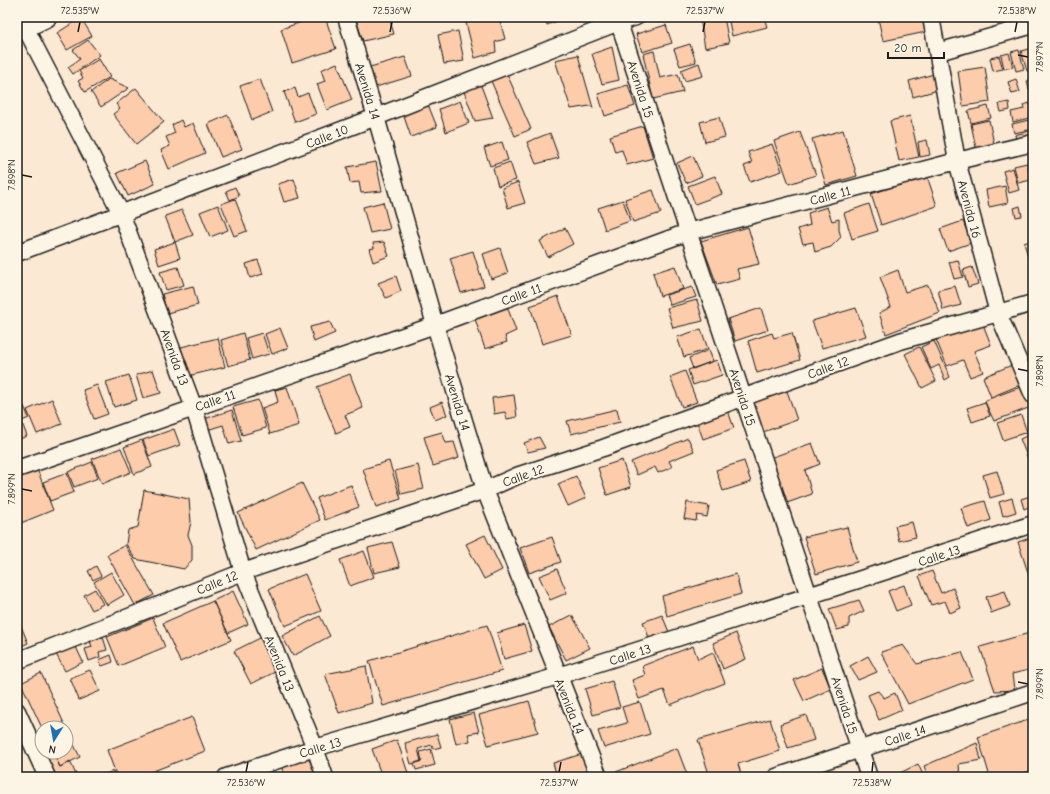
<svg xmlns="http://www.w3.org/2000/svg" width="1050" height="794" font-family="'Comic Neue',sans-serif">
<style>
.building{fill:#fcccab;stroke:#1c1c1c}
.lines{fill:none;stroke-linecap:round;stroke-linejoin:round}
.minor-casing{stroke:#1c1c1c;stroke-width:19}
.tertiary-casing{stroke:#1c1c1c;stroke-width:23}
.minor{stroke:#fcf5e5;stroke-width:16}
.tertiary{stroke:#fcf5e5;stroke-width:20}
.ticks{fill:none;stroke:#1c1c1c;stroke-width:1.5}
.labels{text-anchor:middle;stroke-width:4;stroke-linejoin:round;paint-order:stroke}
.street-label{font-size:13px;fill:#1c1c1c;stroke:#fcf5e5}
.neatline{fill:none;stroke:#1c1c1c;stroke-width:1.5}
.ticks-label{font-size:10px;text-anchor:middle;fill:#1c1c1c}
</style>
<rect width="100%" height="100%" fill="#fce9d4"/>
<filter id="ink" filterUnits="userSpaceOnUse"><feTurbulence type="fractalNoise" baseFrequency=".025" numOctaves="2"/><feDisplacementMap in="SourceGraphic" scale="8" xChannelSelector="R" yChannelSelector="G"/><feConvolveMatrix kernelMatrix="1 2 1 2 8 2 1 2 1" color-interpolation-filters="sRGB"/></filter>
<g filter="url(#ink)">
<!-- building -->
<path class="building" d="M316 17H325L336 49 292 63 281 29Z
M367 17H389L394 34 363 41 356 19Z
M484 17H499L505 39 495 42 496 52 475 58 466 23Z
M544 17H565V18L547 25Z
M705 17H724L729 43 705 48 700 18Z
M728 17H764L767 27 732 36Z
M885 17H922L926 32 883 41 878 18Z
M81 18 92 36 67 50 57 33Z
M666 25 672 43 642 52 636 34Z
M458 31 464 61 444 64 438 35Z
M88 40 100 55 73 74 68 67 80 59 73 50Z
M690 44 696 62 680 66 674 49Z
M612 47 619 80 602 84 592 54Z
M1028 49 1031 57 1033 56V70L1027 71 1021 51Z
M1019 50 1024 69 1016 71 1011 52Z
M654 51 660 78 678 74 683 92 653 99 643 54Z
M1009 53 1013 67 1004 69 1001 55Z
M578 55 593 108 590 106 571 109 555 60Z
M999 56 1003 69 993 71 990 58Z
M405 57 412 76 376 87 370 67Z
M99 59 110 77 85 92 78 81 83 78 79 71Z
M337 63 352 100 327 110 317 84 325 81 321 70Z
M699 63 703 76 685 81 681 70Z
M985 67 990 102 963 106 958 71Z
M507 74 531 129 515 136 491 81Z
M934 74 938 90 913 97 909 81Z
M109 79 129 88 101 107 91 92Z
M260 79 272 112 252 120 240 86Z
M1016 79 1020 92 1012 94 1008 82Z
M1033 79V89L1029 90 1027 81Z
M480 83 493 118 475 121 463 89Z
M628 85 635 106 605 116 598 94Z
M136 88 164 122 136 144 113 114 120 109 116 104Z
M295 88 298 97 308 93 316 114 295 122 284 92Z
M460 101 469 123 446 132 439 109Z
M427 102 437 127 411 137 402 111Z
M1009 102 1010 110 1001 112 999 104Z
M1030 103 1033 117 1013 122 1011 112 1024 109 1023 105Z
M988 106 991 118 971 123 968 111Z
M228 115 242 149 221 157 208 124Z
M910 116 919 157 899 161 890 121Z
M719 117 725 137 705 142 700 122Z
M1033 119V129L1014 133 1012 124Z
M181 120 184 127 193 123 205 153 169 169 161 150 170 146 166 137 175 133 172 125Z
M989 120 994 144 976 148 971 124Z
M643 126 653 158 627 165 622 150 615 152 610 136Z
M843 130 857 176 826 185 812 139Z
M1033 130V136L1016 140 1015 135Z
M800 132 816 175 789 184 774 141Z
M550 133 559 158 536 164 527 142Z
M927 140 930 155 920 157 918 142Z
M502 142 508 160 490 166 484 148Z
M772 144 782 171 750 182 744 166 752 163 748 152Z
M693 156 702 176 686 183 677 163Z
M145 161 155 184 128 196 117 173Z
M376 162 382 191 361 193 359 182 350 183 347 167Z
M510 162 516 180 498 186 493 168Z
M1027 163 1031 180 1018 183 1014 166Z
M1013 168 1019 190 1009 193 1003 171Z
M715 176 722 194 695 204 688 186Z
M927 176 937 206 881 225 871 194Z
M294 179 300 198 284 202 278 184Z
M518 182 525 203 508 208 502 188Z
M1005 186 1008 203 989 207 986 190Z
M235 187 239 196 230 200 226 191Z
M653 190 661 213 633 222 625 199Z
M235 199 247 231 234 236 221 204Z
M623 200 630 221 605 230 598 208Z
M383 202 390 229 370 233 363 207Z
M869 204 878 231 852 239 844 213Z
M218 205 228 230 210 237 200 212Z
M1020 206 1022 216 1016 217 1014 208Z
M827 207 832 221 839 219V230L841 237 831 247 815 252 813 242 803 244 798 229 810 225 808 213Z
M182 210 193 235 175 242 165 216Z
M963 221 971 243 948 251 940 229Z
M748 227 759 264 737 269 740 279 717 285 701 241Z
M565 228 573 244 548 257 540 241Z
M1033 240V272L1024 243Z
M175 242 180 258 159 265 154 249Z
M384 242 389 256 373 262 369 249 374 248 373 243Z
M500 248 508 273 491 279 483 254Z
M473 251 484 286 461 293 450 258Z
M258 260 263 274 250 278 246 264Z
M958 260 963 277 954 279 949 262Z
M675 266 683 289 660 296 653 273Z
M178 267 184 285 166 290 160 272Z
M972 267 978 284 968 287 963 270Z
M898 270 905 292 928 285 940 313 886 334 879 313 891 307 880 277Z
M396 276 401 291 386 298 378 283Z
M193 286 198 305 167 313 162 294Z
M955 286 961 305 943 310 938 290Z
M692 287 696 297 670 305 666 295Z
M558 296 572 335 542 344 530 306Z
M697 300 703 321 673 328 667 308Z
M507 306 516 331 505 336 507 342 485 349 475 319Z
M761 308 768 330 735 341 728 319Z
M856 308 866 336 822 348 812 321Z
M981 319 991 345 974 351 983 372 970 377 963 360 947 366 935 337Z
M330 322 335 333 314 342 310 327Z
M280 328 288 348 272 354 265 334Z
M701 329 708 349 684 357 677 337Z
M243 333 250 360 228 366 221 340Z
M262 333 269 354 252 359 246 338Z
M772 333 774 338 792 333 800 360 757 373 748 341Z
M218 338 225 367 188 376 181 347Z
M934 341 950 377 945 380 939 365 931 369 921 347Z
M919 347 936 381 922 388 905 354Z
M709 350 713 361 693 369 689 358Z
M717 360 722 375 693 385 688 370Z
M1012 365 1020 385 991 397 983 377Z
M153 370 161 393 143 398 136 375Z
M685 371 697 402 682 407 670 377Z
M350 374 363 408 345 415 350 427 336 433 317 387Z
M129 375 137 400 114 407 106 382Z
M97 385 108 414 94 419 83 390Z
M1023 386 1031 407 994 421 985 402 986 400Z
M287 387 299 425 270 434 262 408 278 402 275 390Z
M787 391 797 420 763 432 753 403Z
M514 395 517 417 507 419 505 412 494 414 492 398Z
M52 399 62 424 37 434 27 410Z
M258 400 266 428 242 435 233 407Z
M442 402 447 415 435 420 430 407Z
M985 402 990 416 972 422 967 408Z
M24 406 29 418 17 423V409Z
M617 409 620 422 571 434 567 421Z
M232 410 241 441 229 444 223 425 207 430 204 419Z
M728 411 734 428 703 439 697 422Z
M1021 415 1027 432 1003 440 997 423Z
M22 423 27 436 17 440V425Z
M174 429 180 445 149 456 143 440Z
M442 432 446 443 454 442 459 458 433 466 424 437Z
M1033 433V466H1031L1020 439Z
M539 437 545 448 528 452 524 443Z
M688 438 694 451 669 461 672 467 658 473 655 467 637 475 631 462Z
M142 440 152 467 134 474 124 447Z
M812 443 820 464 805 470 812 494 787 503 770 458Z
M121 448 131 472 102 484 92 459Z
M622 460 631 487 607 495 598 468Z
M389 461 401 499 376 507 363 469Z
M744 461 751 482 723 491 716 470Z
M92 462 98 478 74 487 68 472Z
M418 465 424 489 401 494 395 471Z
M37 469 53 510 21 523 17 513V477Z
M997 471 1004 494 990 498 983 475Z
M67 473 74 492 50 501 43 482Z
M576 476 586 498 568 506 558 484Z
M302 483 320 520 256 550 238 513Z
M351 485 359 507 325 520 317 498Z
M144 490 189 499 191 522 188 535 192 545V560L184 569 135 559 126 544 128 530 138 527Z
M1033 495V505L1024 509 1021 499Z
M1012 498 1016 512 1003 516 999 502Z
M985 501 991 520 968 528 961 508Z
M687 502 709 506 707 517 697 515 696 521 684 519Z
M912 522 916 537 899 541 895 526Z
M847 527 857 562 816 574 804 537Z
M485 535 502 570 484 579 466 544Z
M552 537 561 562 529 573 520 548Z
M1033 537V588L1018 542Z
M392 542 400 567 374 573 368 548Z
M125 545 154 595 135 605 107 555Z
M364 551 374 577 350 586 340 560Z
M96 566 101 576 93 580 88 571Z
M557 569 567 593 550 600 539 576Z
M932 571 941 593 953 588 961 608 950 613 945 601 931 605 919 576Z
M111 572 124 595 107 605 94 582Z
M305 574 321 611 285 626 269 589Z
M736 574 741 594 667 616 662 596Z
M904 585 911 605 896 611 888 591Z
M95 589 103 604 92 610 84 595Z
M233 591 248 624 228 633 213 601Z
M1005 591 1010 606 991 613 986 597Z
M859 600 864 611 849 618V627L837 630 829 609Z
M213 601 231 640 180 662 163 623Z
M572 615 590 648 566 660 549 627Z
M662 615 669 632 650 640 643 622Z
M320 616 330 636 293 656 282 636Z
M153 618 165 647 119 666 107 637Z
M487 625 502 671 383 706 369 661Z
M524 625 532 651 504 659 497 633Z
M21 626 28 643 17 648V627Z
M1033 632V669L1012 674 1014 690 995 691 980 647Z
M736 633 746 659 723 669 713 643Z
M264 636 281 669 251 684 234 651Z
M103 637 107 650 99 652 100 657 89 661 85 649 92 647 90 641Z
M75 645 83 662 65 671 56 654Z
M903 645 917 664 962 652 973 679 908 704 881 652Z
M693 646 698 659 713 652 725 683 670 705 664 690 639 699 632 680 645 675 642 666Z
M111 655 113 662 102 666 99 660Z
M868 656 877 672 858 680 850 666Z
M366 666 372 703 339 713 325 674Z
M822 668 831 689 804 701 794 680Z
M90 670 100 691 79 700 70 678Z
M41 673 68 732 66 733V728H42L21 683Z
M612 681 620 707 593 715 585 689Z
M878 691 884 698 895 693 902 710 879 720 868 695Z
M529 701 538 732 488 745 479 715Z
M640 702 650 734 604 748 598 731 627 723 622 707Z
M474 713 479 732 468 734 470 741 456 744 450 719Z
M806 715 814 740 788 748 780 724Z
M192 717 205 751 138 777H117L107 750Z
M770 719 780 751 738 764 742 777H710L698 740Z
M1031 719 1033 725V770L1013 777H990L978 737Z
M437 734 441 747 433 749 432 745 418 749 421 761 411 764 405 743Z
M70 737 80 757 60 767 53 752H66V739Z
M397 740 408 773 398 777H382L372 749Z
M977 743 981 760 959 764 960 777H928L924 766Z
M677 748 688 777H618L616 772Z
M431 749 435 765 416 770 414 764 422 761 420 752Z
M43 752H53L60 767 70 761 77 777H54Z
M585 753 592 777H557L553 763Z
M307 755 317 777H285L281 766Z
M918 764 924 777H896V775Z
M113 771 115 777H99Z"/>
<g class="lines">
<!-- minor casing -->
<g class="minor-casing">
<path id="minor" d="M21 17 25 27 121 213 194 408 243 572 315 748 325 777
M346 17 376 117 435 325 485 490 599 777
M617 17 869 777
M931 17 957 161 998 313 1033 395
M938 52 1033 25
M17 253 376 117 619 22 636 17
M17 469 435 325 688 232 957 161 1033 143
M17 661 243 572 485 490 519 475 603 448 900 341 1033 303
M17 711 47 777
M226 777 315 748 558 676 1033 524
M776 777 1033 692"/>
</g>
<!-- tertiary casing -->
<g class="tertiary-casing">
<path id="tertiary" d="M17 31 46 17"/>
</g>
<!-- minor -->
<use href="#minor" class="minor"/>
<!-- tertiary -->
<use href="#tertiary" class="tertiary"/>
</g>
</g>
<!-- ticks -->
<path class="ticks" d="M78 32 80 22M390 32 392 22M703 32 705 22M1015 32 1017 22M1018 55 1028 57M22 175 32 177M1018 369 1028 371M22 489 32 491M1018 682 1028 684M246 772 248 762M559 772 561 762M872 772 873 762"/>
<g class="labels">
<!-- street labels -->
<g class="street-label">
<text transform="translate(641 89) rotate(72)" y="5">Avenida 15</text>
<text transform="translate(368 91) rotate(73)" y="5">Avenida 14</text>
<text transform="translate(327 136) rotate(-21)" y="5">Calle 10</text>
<text transform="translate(830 195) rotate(-15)" y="5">Calle 11</text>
<text transform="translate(970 209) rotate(75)" y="5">Avenida 16</text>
<text transform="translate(521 294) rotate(-20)" y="5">Calle 11</text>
<text transform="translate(175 357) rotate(70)" y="5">Avenida 13</text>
<text transform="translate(828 367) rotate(-20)" y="5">Calle 12</text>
<text transform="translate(743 397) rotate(72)" y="5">Avenida 15</text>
<text transform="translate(215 400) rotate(-19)" y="5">Calle 11</text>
<text transform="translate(458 402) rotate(73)" y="5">Avenida 14</text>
<text transform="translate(523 475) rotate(-20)" y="5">Calle 12</text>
<text transform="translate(939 555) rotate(-18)" y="5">Calle 13</text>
<text transform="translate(217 582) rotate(-22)" y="5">Calle 12</text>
<text transform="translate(630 654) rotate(-18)" y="5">Calle 13</text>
<text transform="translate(280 663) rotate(68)" y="5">Avenida 13</text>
<text transform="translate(845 705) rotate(72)" y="5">Avenida 15</text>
<text transform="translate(570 706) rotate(68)" y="5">Avenida 14</text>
<text transform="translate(905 735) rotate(-18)" y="5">Calle 14</text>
<text transform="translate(320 747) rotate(-17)" y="5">Calle 13</text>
</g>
</g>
<!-- margin -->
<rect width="1050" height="794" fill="none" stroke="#fcf5e5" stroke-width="44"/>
<!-- north arrow -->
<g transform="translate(54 740) rotate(191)"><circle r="19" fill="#fcf5e5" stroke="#a29e95"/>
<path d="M0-3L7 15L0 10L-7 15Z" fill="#1f6fb2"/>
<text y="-6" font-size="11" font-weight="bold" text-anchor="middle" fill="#1c1c1c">N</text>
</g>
<!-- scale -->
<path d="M888 52v6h56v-6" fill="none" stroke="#1c1c1c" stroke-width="2"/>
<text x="894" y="52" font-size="12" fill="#1c1c1c" stroke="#fcf5e5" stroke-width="3" paint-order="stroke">20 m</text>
<rect x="22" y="22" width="1006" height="750" class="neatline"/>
<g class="ticks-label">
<text x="80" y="14">72.535°W</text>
<text x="392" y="14">72.536°W</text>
<text x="705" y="14">72.537°W</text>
<text x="1017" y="14">72.538°W</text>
<text transform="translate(1039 57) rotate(-90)" y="4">7.897°N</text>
<text transform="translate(11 175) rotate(-90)" y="4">7.898°N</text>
<text transform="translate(1039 371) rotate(-90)" y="4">7.898°N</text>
<text transform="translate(11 489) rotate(-90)" y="4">7.899°N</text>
<text transform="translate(1039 684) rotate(-90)" y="4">7.899°N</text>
<text x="246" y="786">72.536°W</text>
<text x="559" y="786">72.537°W</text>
<text x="872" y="786">72.538°W</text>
</g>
</svg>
